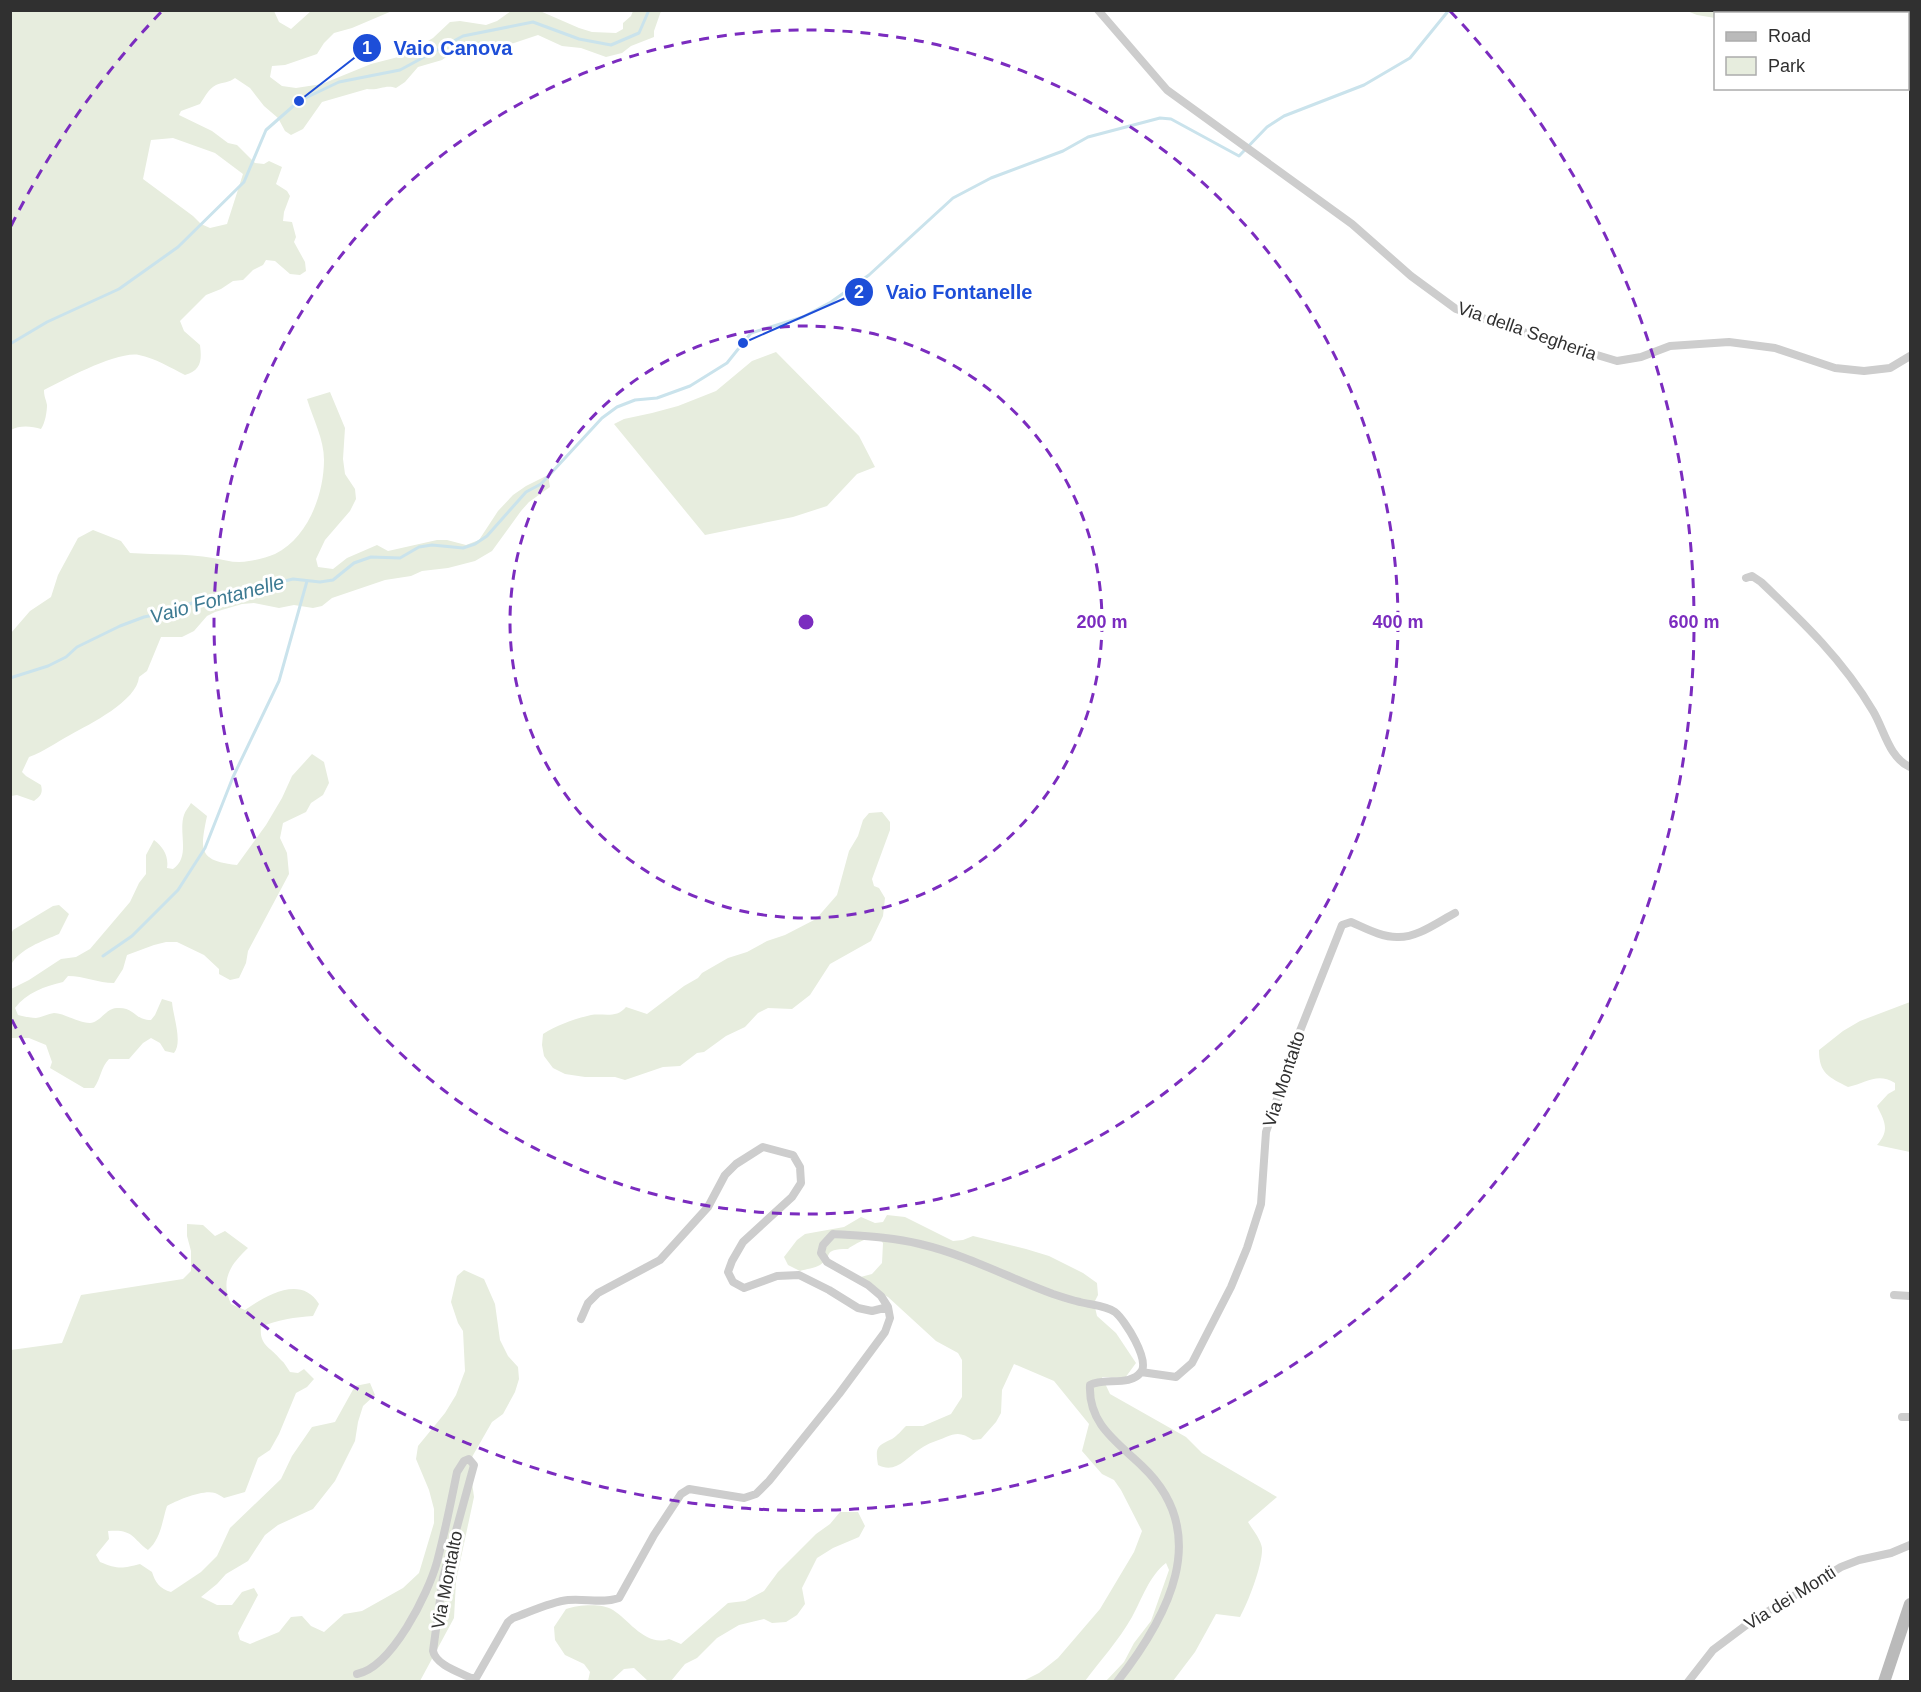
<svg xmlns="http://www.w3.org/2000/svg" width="1921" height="1692" font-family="Arial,sans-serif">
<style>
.green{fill:#e7edde;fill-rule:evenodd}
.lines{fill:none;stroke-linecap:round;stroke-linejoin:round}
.stream{stroke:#cae3ec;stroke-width:3}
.street{stroke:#cdcdcd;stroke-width:8}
.secondary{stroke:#bababa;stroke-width:12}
.ring{fill:none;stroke:#7b2cbf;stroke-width:3;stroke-dasharray:10 8}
.labels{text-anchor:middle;stroke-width:6;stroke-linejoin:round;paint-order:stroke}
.street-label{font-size:18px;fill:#303030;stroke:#fff}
.water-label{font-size:20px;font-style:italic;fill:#3d7a92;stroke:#fff}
.centre{fill:#7b2cbf;stroke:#fff;stroke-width:3}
.ring-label{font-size:18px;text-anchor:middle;font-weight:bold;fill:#7b2cbf;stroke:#fff;stroke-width:6;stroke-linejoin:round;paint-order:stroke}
.leader{fill:none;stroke:#1d4ed8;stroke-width:2}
.callout-dot{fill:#1d4ed8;stroke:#fff;stroke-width:2}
.mark-label{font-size:18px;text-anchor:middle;font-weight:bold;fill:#fff}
.callout-label{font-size:20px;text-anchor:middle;font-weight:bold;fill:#1d4ed8;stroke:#fff;stroke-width:6;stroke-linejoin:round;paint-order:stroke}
</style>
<rect width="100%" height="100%" fill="#fff"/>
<!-- green -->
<path class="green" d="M11 10 274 11 279 22 291 29 311 11H392L352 28 334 33 324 43 317 54 285 65 272 66 270 77 282 86 296 88 322 84 371 64 402 56 433 38 450 22 460 21 486 25 497 21 511 11H540L579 28 592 32 616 33 623 29V23L631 16 633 11H661L654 31V37L631 46 622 53 606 57 581 48 562 46 538 35 484 53 463 45 442 60 418 67 405 82 396 88C385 84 379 91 367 89L322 102 303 129 291 135 285 131 278 118 264 106 250 88 235 78C229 83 223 82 216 85 208 89 205 97 200 104L181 111 179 115 212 131 228 143 237 145 255 163 264 164 269 161 282 167 276 184 287 191 290 196 284 212 283 221 292 222 296 237 294 242 305 262 306 271 300 275 290 274 275 261 266 260 263 265 253 270 243 280 233 281 221 289 206 295 180 321 184 331 200 345C202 361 201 370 185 375 171 368 155 358 139 355 117 351 64 380 44 390 44 397 46 399 47 405 47 412 45 423 41 429 32 426 19 425 11 430ZM173 138 215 153 243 174 227 224 210 228 201 224 193 216 143 179 151 140Z
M1795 11 1803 13 1716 14 1715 18 1697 15 1687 11Z
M776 352 859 436 875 467 857 474 827 506 793 517 705 535 614 424 624 419 652 413 678 406 716 391 752 361Z
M330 392 345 428 343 459 345 474 355 489 356 499 350 511 325 540 316 559 318 567 333 569 347 558 377 545 388 551 437 540H447L466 545 479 540 498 511 513 495 526 486 548 475 550 487 529 502 521 511 492 551 475 561 448 568 422 571 411 576 385 580 332 598 322 606 313 608 294 605 279 608 254 603 242 604 215 612 207 616 194 631 182 637H161L147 671 139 677C137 701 90 724 70 735 55 743 45 751 29 757L22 772 26 776 41 785C43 793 41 796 34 801L17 795 11 796V633L30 611 51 597 58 575 78 538 93 530 121 541 130 553C157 555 186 553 213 558 225 560 236 564 249 561 257 560 268 557 275 554 308 538 324 494 324 460 324 439 313 419 307 399Z
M312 754 324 762 329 783 323 795 311 803 306 812 283 823 280 838 287 853 289 874 248 951 246 963 239 978 230 980 219 974V969L204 955 177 942H166L154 945 127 955 123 969 114 983C98 983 84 976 68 976L63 982C45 986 26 993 15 1008L18 1015C23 1016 30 1018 36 1018 42 1017 48 1014 54 1013 64 1013 78 1023 90 1023 101 1022 106 1008 117 1008 135 1007 134 1020 151 1020L155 1015 162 999 172 1002C173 1016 183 1042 174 1053L165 1051 160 1043 151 1038 143 1043 129 1059H109C101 1067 101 1078 94 1088H84L50 1068 52 1062 46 1045 29 1038H11V989L29 980 61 959 76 957 90 949 130 902 139 883 146 874V855L154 840C163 847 169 856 167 868L173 869C191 857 178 833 184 815 185 811 189 807 191 803L207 816C200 850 198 861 237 865L266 825 282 798 292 776Z
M882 812 890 822V830L872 879 874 886 879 888 885 898 883 916 871 941 830 964 810 995 792 1009 768 1008 758 1013 745 1027 726 1036 704 1052 697 1053 680 1066 663 1067 625 1080 615 1077H585L565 1074 553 1068 544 1056 542 1045 543 1034C557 1025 574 1019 591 1015 604 1013 616 1019 626 1007L647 1014 684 986 698 978 702 973 728 958 747 952 767 941 785 935 816 919 837 895 849 851 858 836 863 820 869 813Z
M59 905 69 914 59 934C43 941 19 949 11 965V934L13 930 53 906Z
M1910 1002V1152L1877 1145C1890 1130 1885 1122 1877 1106L1888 1094 1895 1090V1083C1877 1072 1867 1083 1848 1087 1829 1077 1819 1074 1819 1050L1843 1031 1860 1021Z
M887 1215 905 1217 953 1241 963 1240 973 1236 1026 1249 1049 1256 1083 1273 1097 1283 1098 1295 1094 1303 1097 1316 1116 1333 1136 1363 1125 1378 1102 1377 1110 1394 1186 1437 1202 1453 1277 1497 1248 1522C1253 1530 1261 1540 1262 1548 1263 1564 1248 1603 1240 1617L1216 1614 1195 1652 1173 1681H1106L1124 1662 1134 1643 1151 1621 1169 1570 1166 1563C1149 1576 1142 1599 1132 1617 1119 1640 1100 1661 1085 1681H1023L1039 1673 1058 1658 1100 1609 1134 1552 1142 1531 1121 1490 1114 1480 1102 1474 1082 1451 1089 1424 1054 1381 1014 1364 1002 1390 1001 1413 996 1422 981 1439 973 1440C963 1433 957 1432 946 1437 937 1441 928 1443 920 1449 906 1458 896 1474 878 1465 875 1447 877 1446 892 1439 897 1436 902 1430 906 1426H923L951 1414 962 1397V1360L958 1353 936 1341 888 1297 853 1279 872 1274 882 1263 883 1243 876 1235C870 1237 852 1245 848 1249 820 1249 835 1256 820 1265 815 1268 806 1269 800 1271L788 1265 784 1257 797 1240 805 1234 844 1227 861 1217 875 1223 883 1222Z
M187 1224 203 1225 215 1236 225 1231 248 1248C230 1265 220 1280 231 1304L245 1310C265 1296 301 1274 319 1304L313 1316C296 1317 276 1320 261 1327 259 1346 271 1347 281 1360 285 1363 287 1368 290 1372L298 1373 304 1369 314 1379 307 1387 296 1393 279 1434 270 1450 258 1458 245 1492 224 1498C221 1496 218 1494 215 1493 204 1489 177 1500 167 1506 162 1521 161 1539 148 1550 131 1537 133 1529 108 1531L109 1539 96 1555 100 1562C117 1569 122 1569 140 1564L152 1572C155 1582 160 1589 171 1592L201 1572 217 1556 230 1528 281 1479 292 1456 312 1427 335 1422 355 1386 370 1383 375 1395 363 1406 358 1422 355 1441 335 1481 313 1509 278 1525 265 1535 248 1561 226 1574 217 1584 201 1597 217 1605H232L242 1592 254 1588 258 1595 238 1633 240 1640 250 1644 279 1632 291 1617 302 1616 311 1626 324 1632 344 1614 362 1611 403 1588 419 1573 434 1523V1509L429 1490 416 1459 418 1446 445 1413 456 1395 465 1371 463 1331 458 1323 451 1302 457 1276 464 1270 484 1279 495 1304 500 1340 508 1356 518 1367 519 1379 515 1392 503 1414 492 1422 472 1457 470 1468 474 1497 456 1581 454 1618 420 1681 11 1682V1350L62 1343 81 1295 183 1279 191 1271V1251L187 1236Z
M840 1512H858L865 1526 859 1537 833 1548 817 1558 802 1588 805 1604 797 1615 786 1622 772 1623 764 1619 739 1625 717 1638 697 1658 685 1664 671 1681H648L634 1668 624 1669 611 1681H588L590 1672 584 1664 565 1655 555 1640 554 1627 566 1609C579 1605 601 1603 613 1610 630 1621 646 1647 669 1639L681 1644 728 1603 745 1601 764 1591 778 1572 816 1534 830 1524Z"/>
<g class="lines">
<!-- stream -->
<path class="stream" d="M1728 10 1738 14
M1908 74 1910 76
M10 344 47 322 119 289 178 247 244 182 266 130 299 101 339 82 400 70 463 36 533 22 579 39 611 45 639 33 649 10
M10 678 48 666 66 657 77 647 120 626 144 617 164 613 192 603 293 579 320 582 333 580 354 563 371 557 400 558 419 547 432 545 463 548 475 544 487 536 526 492 541 484 602 418 617 407 635 400 657 398 690 386 727 363 751 333 803 317 831 302 869 275 953 198 991 178 1063 151 1088 137 1160 118 1171 119 1239 156 1267 127 1284 116 1364 85 1410 58 1449 10
M103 956 132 936 178 890 205 848 233 777 279 681 307 581"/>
<!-- street -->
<path class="street" d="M1098 10 1167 90 1352 224 1411 276 1456 309 1547 340 1617 361 1641 357 1670 346 1729 342 1775 348 1835 368 1864 371 1890 368 1910 356
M1746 578 1752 576 1761 582C1803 622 1843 660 1873 711 1884 729 1889 758 1910 767
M1894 1295 1910 1296
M581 1319 588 1303 598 1293 660 1260 708 1207 725 1175 736 1164 763 1147 793 1155 800 1167 801 1183 792 1197 743 1242 732 1261 728 1272 733 1282 744 1288 777 1276 799 1275 829 1290 858 1308 872 1311 888 1307
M1141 1372 1176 1377 1192 1363 1231 1287 1247 1248 1261 1204 1266 1132 1298 1036 1342 925 1351 922C1365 928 1381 937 1397 937 1417 938 1438 922 1455 913
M1902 1417H1910
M357 1674C392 1667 428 1594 437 1562 445 1532 451 1502 457 1472L464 1461 469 1459 474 1465 443 1578 433 1651C436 1665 459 1672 471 1678H476L508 1622 513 1618C530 1612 550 1602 568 1600 585 1598 602 1604 619 1598L654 1535 681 1494 689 1489 744 1498 756 1494 769 1481 839 1394 885 1332 890 1318 888 1307 881 1296 868 1285 827 1262 821 1253 823 1245 833 1234C862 1236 892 1237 920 1244 967 1255 1009 1278 1053 1294 1062 1297 1071 1300 1080 1302 1091 1305 1105 1305 1115 1312 1125 1320 1150 1360 1141 1372 1130 1387 1104 1377 1090 1385 1088 1424 1117 1442 1142 1466 1214 1534 1167 1618 1117 1682
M1688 1682 1713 1650 1749 1623 1841 1567 1859 1560 1891 1553 1910 1545"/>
<!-- secondary -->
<path class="secondary" d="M1884 1682 1910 1604"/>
</g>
<!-- distance rings -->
<g class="ring">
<circle cx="806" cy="622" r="296"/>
<circle cx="806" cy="622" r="592"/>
<path d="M11 226A888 888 0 0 1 162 11M1450 11A888 888 0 1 1 11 1018"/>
</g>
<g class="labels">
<!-- street labels -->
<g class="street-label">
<text transform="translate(1527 331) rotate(19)" y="6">Via della Segheria</text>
<text transform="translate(1284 1079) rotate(-72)" y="6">Via Montalto</text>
<text transform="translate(447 1580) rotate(-79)" y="6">Via Montalto</text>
<text transform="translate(1790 1598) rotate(-32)" y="6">Via dei Monti</text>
</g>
<!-- water labels -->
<g class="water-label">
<text transform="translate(217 599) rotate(-15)" y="7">Vaio Fontanelle</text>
</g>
</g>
<circle cx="806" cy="622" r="9" class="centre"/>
<g class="ring-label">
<text x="1102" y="628">200 m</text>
<text x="1398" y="628">400 m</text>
<text x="1694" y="628">600 m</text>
</g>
<!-- callouts -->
<path class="leader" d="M299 101L367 48M743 343L859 292"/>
<g class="callout-dot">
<circle cx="299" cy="101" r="6"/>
<circle cx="743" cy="343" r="6"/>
<circle cx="367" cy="48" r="15"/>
<circle cx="859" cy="292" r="15"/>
</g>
<g class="mark-label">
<text x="367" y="54">1</text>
<text x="859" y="298">2</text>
</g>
<g class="callout-label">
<text x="453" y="55">Vaio Canova</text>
<text x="959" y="299">Vaio Fontanelle</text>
</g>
<!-- border -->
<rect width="1921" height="1692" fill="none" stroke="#303030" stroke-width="24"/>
<!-- legend -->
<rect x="1714" y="12" width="195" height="78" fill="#ffffff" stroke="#acacac" stroke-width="1.5"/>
<rect x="1726" y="32" width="30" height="9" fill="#bababa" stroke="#acacac" stroke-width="1.5"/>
<text x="1768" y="42" font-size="18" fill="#303030">Road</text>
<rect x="1726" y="57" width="30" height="18" fill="#e7edde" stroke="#acacac" stroke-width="1.5"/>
<text x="1768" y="72" font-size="18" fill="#303030">Park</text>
</svg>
